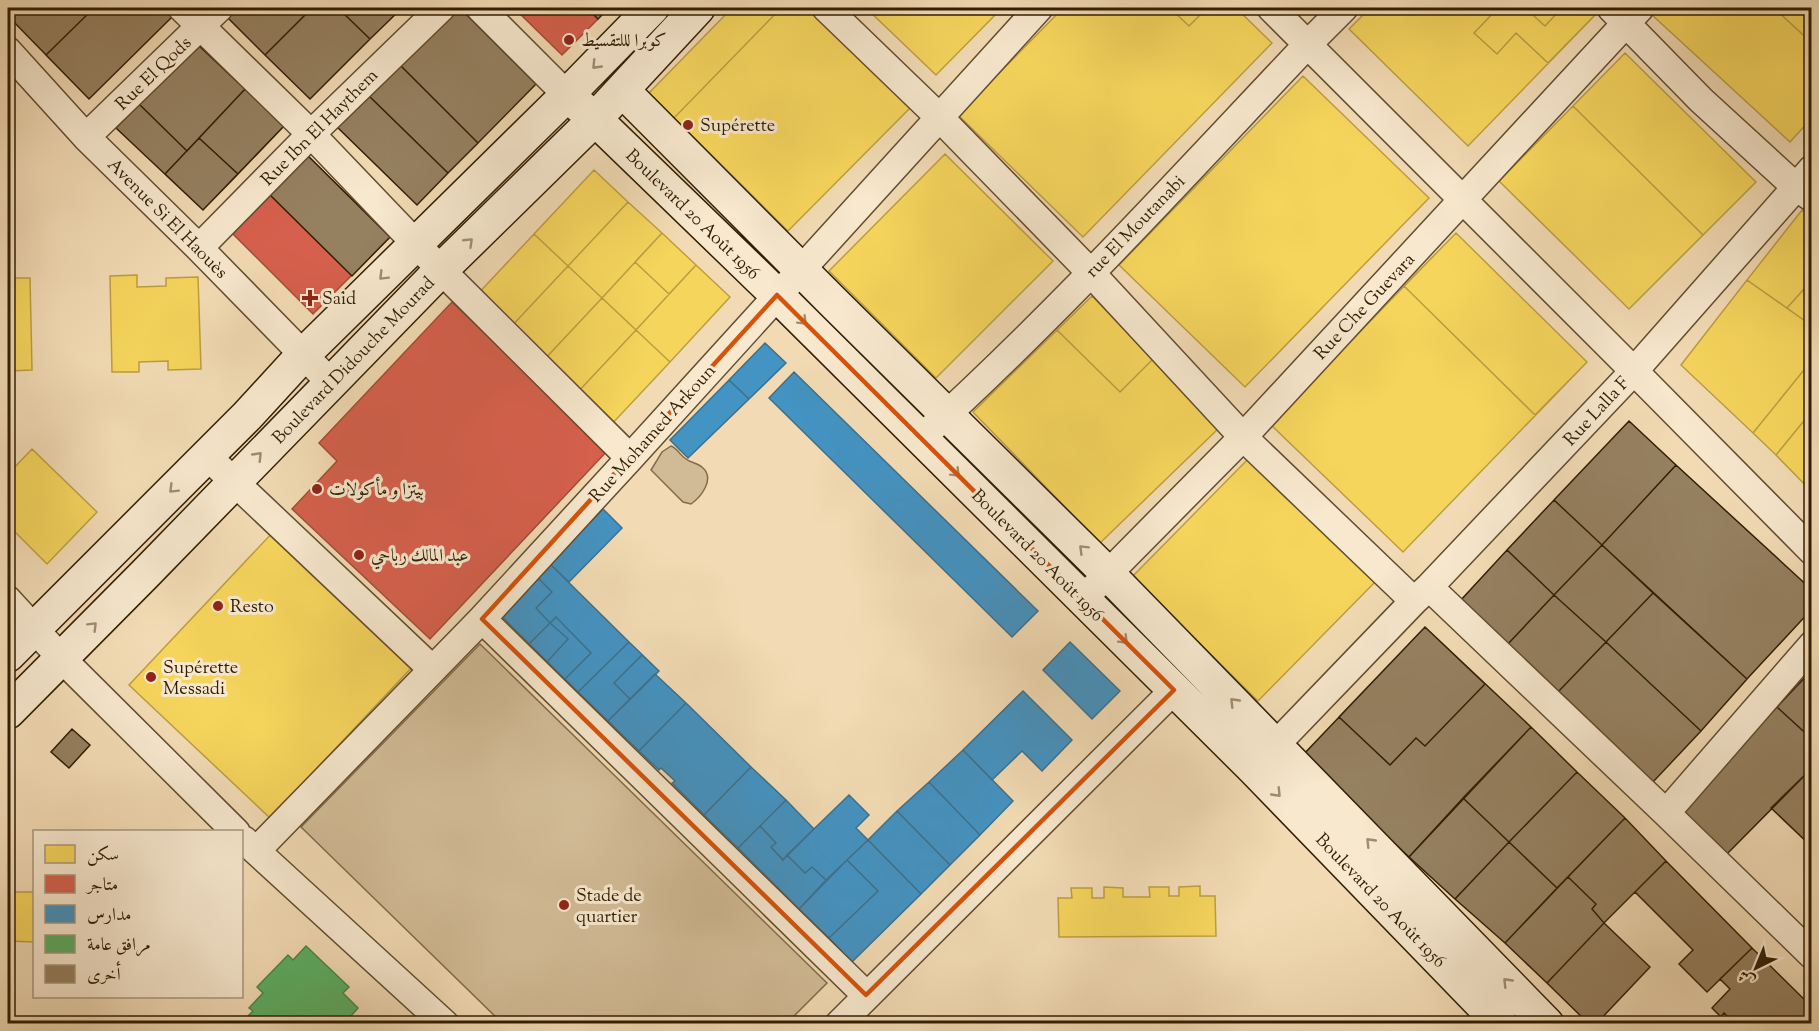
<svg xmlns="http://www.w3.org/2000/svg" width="1819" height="1031" font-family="'Sorts Mill Goudy',Amiri,serif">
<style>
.green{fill:#d1bb96;stroke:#816c4d;stroke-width:1.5}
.homes{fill:#f6d55c;stroke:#bb9e42;stroke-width:1.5}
.shops{fill:#d6604d;stroke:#a44c37;stroke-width:1.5}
.schools{fill:#4393c3;stroke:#3e708a;stroke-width:1.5}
.public{fill:#5aae61;stroke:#4e8345;stroke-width:1.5}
.building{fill:#958060;stroke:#311e04;stroke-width:1.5}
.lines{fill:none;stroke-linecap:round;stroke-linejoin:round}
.street-casing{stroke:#614d30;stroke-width:30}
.secondary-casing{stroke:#311e04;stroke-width:36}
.street{stroke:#f7e8ce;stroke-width:27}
.secondary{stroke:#f7e8ce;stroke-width:33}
.oneway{stroke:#9e8d73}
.marked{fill:none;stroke:#d6530b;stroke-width:4.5;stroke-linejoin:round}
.poi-dot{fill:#8f2418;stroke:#f7e8ce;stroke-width:2}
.labels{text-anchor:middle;stroke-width:6;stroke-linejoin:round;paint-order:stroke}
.poi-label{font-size:18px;fill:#311e04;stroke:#f7e8ce;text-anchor:start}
.street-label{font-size:18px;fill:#311e04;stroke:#f7e8ce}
</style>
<rect width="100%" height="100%" fill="#f2dbb4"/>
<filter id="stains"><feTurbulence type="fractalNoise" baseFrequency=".00333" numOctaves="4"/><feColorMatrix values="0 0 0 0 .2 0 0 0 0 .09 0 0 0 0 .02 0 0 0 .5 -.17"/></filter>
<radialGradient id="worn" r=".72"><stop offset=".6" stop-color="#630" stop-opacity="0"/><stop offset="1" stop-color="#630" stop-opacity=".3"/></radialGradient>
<!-- green -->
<path class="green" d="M671 446C678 449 680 455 686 459 691 463 698 463 703 468 715 479 701 497 691 504L683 502 651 470 662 452Z
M480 644 827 983 787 1023H502L301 827Z"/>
<!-- homes -->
<path class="homes" d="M732 8H811L911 107 788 231 649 93Z
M732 8H781L674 118 649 93Z
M866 8H1002L936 75Z
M1063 8H1236L1272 43 1083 237 958 115Z
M1170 8H1207L1189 26Z
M1370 8H1593L1598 12 1468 146 1349 29Z
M1498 8H1525L1545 26 1562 8H1593L1598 12 1548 63 1516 33 1497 54 1474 33Z
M1657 8H1812V118L1790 142 1651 14Z
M1774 8H1812V43Z
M1625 53 1756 182 1703 235 1573 106Z
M1303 76 1429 198 1245 387 1119 265Z
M1573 106 1703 235 1629 309 1499 181Z
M945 154 1053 261 936 378 829 271Z
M594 170 628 202 568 266 534 234Z
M628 202 662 233 602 298 568 266Z
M1802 210 1812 218V280L1787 308 1747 280Z
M662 233 696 265 636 330 602 298Z
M662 233 696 265 669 294 635 262Z
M1456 233 1587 362 1403 552 1270 424Z
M1456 233 1587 362 1535 415 1404 286Z
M534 234 568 266 508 330 474 298Z
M696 265 730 297 670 362 636 330Z
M568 266 602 298 542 362 508 330Z
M137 275V287L166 286V278L198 277 201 369 168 370V361L139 362V372H112L110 276Z
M8 278H30L32 370 8 371Z
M1747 280 1812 326V360L1753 433 1681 365Z
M1812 280V326L1787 308Z
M1092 296 1220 427 1100 543 973 412Z
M1092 296 1153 359 1120 392 1057 330Z
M602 298 636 330 576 394 542 362Z
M636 330 670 362 610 426 576 394Z
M1812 360V411L1776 455 1753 433Z
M1812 411V492L1776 455Z
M32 449 97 512 47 564 8 525V474Z
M1249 458 1375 582 1258 701 1132 577Z
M274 531 415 664 270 818 129 685Z
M1200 886V896H1215L1216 936 1059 937 1058 898H1072L1071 888H1092V898H1104V887L1123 888V897H1150L1149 887H1169V896H1179V887Z
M10 892H34V942L8 941V903H10Z"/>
<!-- shops -->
<path class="shops" d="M514 8H587L598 19 562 55Z
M304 152 390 237 313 314 228 229Z
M452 302 608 450 430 639 292 509 337 461 319 443Z"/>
<!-- schools -->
<path class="schools" d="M765 343 786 363 749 399 729 380Z
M794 372 1038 611 1012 637 769 398Z
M729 380 749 399 688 458 670 440Z
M603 509 622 528 569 582 550 564Z
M550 564 629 642 578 692 500 615Z
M550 564 629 642 578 692 565 679 591 653 556 617 550 623 536 608 552 592 537 577Z
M550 623 568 639 547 662 529 644Z
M629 642 659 671 608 721 578 692Z
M1070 642 1120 691 1092 719 1043 670Z
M642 655 659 671 630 699 614 683Z
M655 674 686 703 639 751 608 721Z
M1023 691 1072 740 1042 771 1022 751 992 780 963 750Z
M686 703 751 767 704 815 672 783 675 781 661 768 659 770 639 751Z
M963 750 1013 801 980 835 929 782Z
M751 767 786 800 738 848 704 815Z
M929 782 980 835 950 865 897 811Z
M849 795 869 815 856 828 868 840 826 880 812 867 805 873 787 855Z
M786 800 814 829 783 860 771 847 776 843 760 826Z
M897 811 950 865 921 894 868 840Z
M760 826 776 843 771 847 783 860 787 855 805 873 812 867 826 880 799 909 738 848Z
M868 840 921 894 852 962 829 938 878 891 847 860Z
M847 860 878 891 829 938 799 909Z"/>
<!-- public -->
<path class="public" d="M306 946 349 987 343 993 358 1008 344 1024H302L296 1018 290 1024H273L269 1020 265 1023 261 1020 256 1024 248 1016 253 1011 249 1008 263 993 257 987 288 955 293 960Z"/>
<!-- building -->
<path class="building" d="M21 8H163L172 17 89 99 10 18Z
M94 8H163L172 17 89 99 46 55Z
M237 8H312L265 55 227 17Z
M312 8H338L370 39 310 99 265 55Z
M338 8H402L370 39Z
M451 8H460L536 84 478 143 397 62Z
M587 8H609L598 19Z
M196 43 284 126 203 210 116 128Z
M196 43 245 89 187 151 139 104Z
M397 62 478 143 448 173 366 93Z
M245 89 284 126 238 174 199 138Z
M366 93 448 173 417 205 335 125Z
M199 138 238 174 203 210 165 174Z
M304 152 390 237 352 276 266 191Z
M1629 421 1676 465 1602 545 1554 500Z
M1676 465 1812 590V609L1747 679 1602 545Z
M1554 500 1602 545 1554 595 1507 550Z
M1602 545 1653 593 1606 642 1554 595Z
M1507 550 1554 595 1507 645 1460 601Z
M1653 593 1747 679 1701 731 1606 642Z
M1554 595 1606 642 1558 692 1507 645Z
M1425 627 1485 684 1425 746 1416 738 1390 765 1339 717Z
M1425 627 1531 727 1409 857 1302 756Z
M1606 642 1701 731 1653 782 1558 692Z
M1812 670V739L1777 707Z
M1777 707 1812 739V768L1726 855 1679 809Z
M1531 727 1577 772 1509 842 1463 798Z
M72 729 90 745 69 768 51 752Z
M1812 768V847L1771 808Z
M1577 772 1625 818 1557 888 1509 842Z
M1463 798 1509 842 1455 899 1409 857Z
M1625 818 1666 861 1604 923 1592 909 1596 904 1568 877Z
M1509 842 1557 888 1505 943 1455 899Z
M1666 861 1752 948 1707 992 1679 964 1693 950 1635 892Z
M1568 877 1596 904 1592 909 1604 923 1547 983 1505 943Z
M1604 923 1650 967 1596 1024H1589L1547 983Z
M1752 948 1812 1007V1024H1735L1724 1013 1721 1017 1712 1008 1730 989 1720 979Z"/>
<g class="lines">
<!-- street casing -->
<g class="street-casing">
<path id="street" d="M182 8 311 134 441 270 630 458
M480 8 567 95
M826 8 939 117 1091 273 1243 437 1414 601
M1611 8 1701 100 1796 187 1812 198
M8 51 86 137 199 248 330 382
M86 137 219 8
M1812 169 1634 371 1812 551
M199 248 311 134 441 8
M921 438C1057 315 1182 177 1308 44L1344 8
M207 456 432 669
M1429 587 1666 813 1812 955
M1083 599 1243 437 1640 8
M8 600 61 658 236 832
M482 619 866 995
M1261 760 1414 601 1429 587 1634 371 1271 8
M1666 813 1812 645
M244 840 445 1024
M256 851 482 619 630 458 1039 8
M839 1024 1174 690"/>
</g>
<!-- secondary casing -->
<g class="secondary-casing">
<path id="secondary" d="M622 90 833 302 1108 574 1547 1024
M567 95 595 119 777 295 1253 768 1501 1024
M8 655 247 416 303 355 567 95 652 8
M8 712 145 574 441 270 595 119 698 8"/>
</g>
<!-- street -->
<use href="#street" class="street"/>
<!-- secondary -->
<use href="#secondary" class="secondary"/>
</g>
<!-- one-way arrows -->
<defs><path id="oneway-chevron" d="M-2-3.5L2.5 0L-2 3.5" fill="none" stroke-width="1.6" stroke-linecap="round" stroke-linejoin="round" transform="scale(1.5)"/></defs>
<g class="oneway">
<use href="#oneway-chevron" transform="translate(596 65) rotate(134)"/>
<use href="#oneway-chevron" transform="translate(469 242) rotate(-44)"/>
<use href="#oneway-chevron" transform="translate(383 276) rotate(135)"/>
<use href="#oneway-chevron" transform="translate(803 321) rotate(45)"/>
<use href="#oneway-chevron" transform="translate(258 456) rotate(-46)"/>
<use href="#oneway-chevron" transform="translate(956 473) rotate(45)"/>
<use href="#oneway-chevron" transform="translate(173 489) rotate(135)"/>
<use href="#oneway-chevron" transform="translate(1083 549) rotate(-135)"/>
<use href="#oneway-chevron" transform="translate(93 626) rotate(-45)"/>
<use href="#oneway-chevron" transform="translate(1124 640) rotate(45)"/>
<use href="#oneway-chevron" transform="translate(1234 702) rotate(-134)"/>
<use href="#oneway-chevron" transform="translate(1277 793) rotate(46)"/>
<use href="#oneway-chevron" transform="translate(1370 842) rotate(-134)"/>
<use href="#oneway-chevron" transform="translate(1507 982) rotate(-134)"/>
</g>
<!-- marked area -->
<path class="marked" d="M777 295 1174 690 866 995 482 619Z"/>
<!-- markers -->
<g class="poi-dot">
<circle cx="569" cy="40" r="6"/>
<circle cx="688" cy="125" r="6"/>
<path d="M307 289h6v6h6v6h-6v6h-6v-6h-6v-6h6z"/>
<circle cx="317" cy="489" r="6"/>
<circle cx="359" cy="555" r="6"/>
<circle cx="218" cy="606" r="6"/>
<circle cx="151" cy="677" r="6"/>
<circle cx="564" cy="905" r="6"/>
</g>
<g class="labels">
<!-- poi labels -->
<g class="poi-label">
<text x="581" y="46">كوبرا لللتقسيط</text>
<text x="700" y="131">Supérette</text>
<text x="322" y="304">Said</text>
<text x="329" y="495">بيتزا و مأكولات</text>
<text x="371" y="561">عبد المالك رباحي</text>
<text x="230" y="612">Resto</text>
<text x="163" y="673">Supérette<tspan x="163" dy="21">Messadi</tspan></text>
<text x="576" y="901">Stade de<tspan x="576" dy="21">quartier</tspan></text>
</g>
<!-- street labels -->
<g class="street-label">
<text transform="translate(153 73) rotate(-44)" y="6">Rue El Qods</text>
<text transform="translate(319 127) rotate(-45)" y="6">Rue Ibn El Haythem</text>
<text transform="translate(693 214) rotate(44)" y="6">Boulevard 20 Août 1956</text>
<text transform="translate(168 218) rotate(45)" y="6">Avenue Si El Haouès</text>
<text transform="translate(1135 226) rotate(-46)" y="6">rue El Moutanabi</text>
<text transform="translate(1364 306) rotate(-47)" y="6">Rue Che Guevara</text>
<text transform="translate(353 360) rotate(-46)" y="6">Boulevard Didouche Mourad</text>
<text transform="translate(1596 411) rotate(-47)" y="6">Rue Lalla F</text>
<text transform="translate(652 433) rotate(-48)" y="6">Rue Mohamed Arkoun</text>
<text transform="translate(1038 555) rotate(45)" y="6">Boulevard 20 Août 1956</text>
<text transform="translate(1381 900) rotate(46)" y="6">Boulevard 20 Août 1956</text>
</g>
</g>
<!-- margin -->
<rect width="1819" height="1031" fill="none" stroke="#f2dbb4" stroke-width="30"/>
<rect x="9" y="9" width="1801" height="1013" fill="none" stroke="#311e04" stroke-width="3"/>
<rect x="15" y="15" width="1789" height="1001" fill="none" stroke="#311e04" stroke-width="1.5"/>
<!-- legend -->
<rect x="33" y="830" width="210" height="168" fill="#f7e8ce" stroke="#a8977d" stroke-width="1.5"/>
<rect x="45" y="845" width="30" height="18" fill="#f6d55c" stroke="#a8977d" stroke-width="1.5"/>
<text x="87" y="860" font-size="18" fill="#311e04">سكن</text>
<rect x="45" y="875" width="30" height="18" fill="#d6604d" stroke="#a8977d" stroke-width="1.5"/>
<text x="87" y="890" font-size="18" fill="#311e04">متاجر</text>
<rect x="45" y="905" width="30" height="18" fill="#4393c3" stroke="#a8977d" stroke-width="1.5"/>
<text x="87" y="920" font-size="18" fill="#311e04">مدارس</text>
<rect x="45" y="935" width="30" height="18" fill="#5aae61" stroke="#a8977d" stroke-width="1.5"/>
<text x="87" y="950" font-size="18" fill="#311e04">مرافق عامة</text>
<rect x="45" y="965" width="30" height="18" fill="#958060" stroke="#a8977d" stroke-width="1.5"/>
<text x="87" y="980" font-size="18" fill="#311e04">أخرى</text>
<!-- north arrow -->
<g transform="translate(1756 968) rotate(223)" stroke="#f7e8ce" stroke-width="4.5" paint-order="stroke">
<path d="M0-4.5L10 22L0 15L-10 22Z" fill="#311e04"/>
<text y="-9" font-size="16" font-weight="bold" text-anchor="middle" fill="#311e04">ش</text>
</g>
<rect width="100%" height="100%" filter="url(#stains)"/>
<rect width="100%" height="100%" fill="url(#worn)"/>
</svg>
